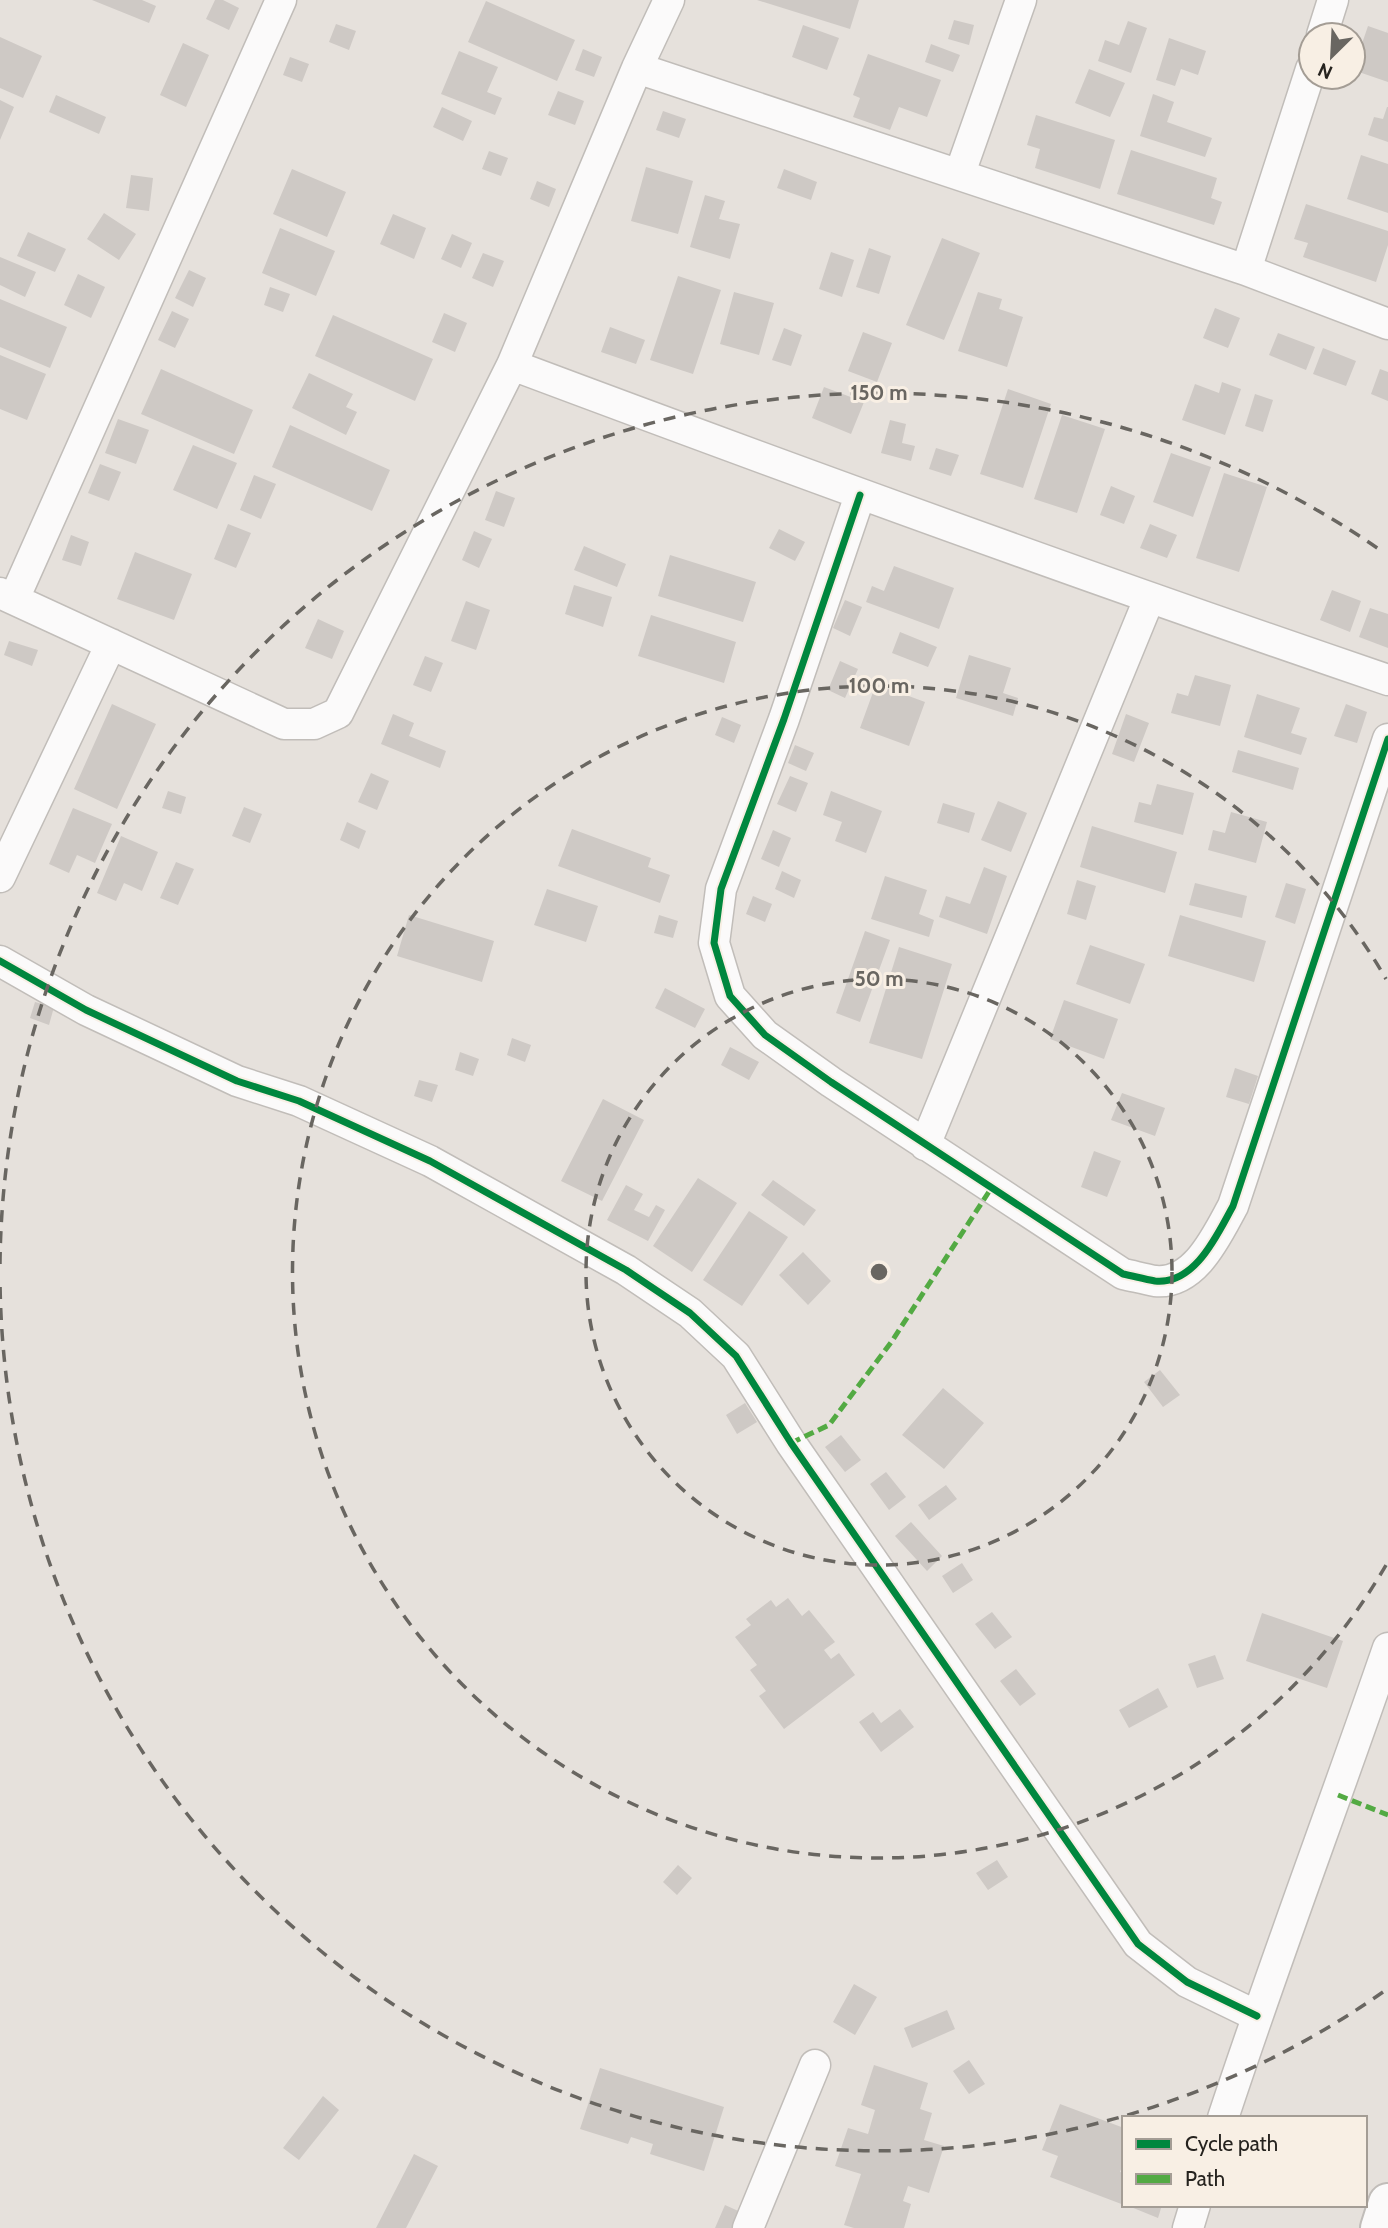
<svg xmlns="http://www.w3.org/2000/svg" width="1388" height="2228" font-family="Cabin,sans-serif">
<style>
.building{fill:#cec9c5}
.lines{fill:none;stroke-linecap:round;stroke-linejoin:round}
.minor-casing{stroke:#c1bdb9;stroke-width:33}
.tertiary-casing{stroke:#c1bdb9;stroke-width:42}
.minor{stroke:#fbfafa;stroke-width:30}
.tertiary{stroke:#fbfafa;stroke-width:38}
.quiet{stroke:#53aa43;stroke-width:5;stroke-dasharray:10 5;stroke-linecap:butt}
.cycleway-casing{stroke:#f8efe4;stroke-width:11}
.cycleway{stroke:#00873e;stroke-width:7}
.ring{fill:none;stroke:#696661;stroke-width:3.5;stroke-dasharray:12 9}
.centre{fill:#696661;stroke:#f8efe4;stroke-width:3.5}
.ring-label{font-size:21px;text-anchor:middle;font-weight:bold;fill:#696661;stroke:#f8efe4;stroke-width:6;stroke-linejoin:round;paint-order:stroke}
</style>
<rect width="100%" height="100%" fill="#e6e1dc"/>
<!-- building -->
<path class="building" d="M92 0H142L156 6 149 23Z
M215 0H223L239 8 229 30 206 19Z
M757 0H859L850 29Z
M486 1 575 40 557 81 468 42Z
M954 20 974 25 969 45 948 39Z
M1128 21 1147 28 1131 73 1098 61 1105 40 1119 45Z
M336 24 356 31 349 50 329 42Z
M803 25 839 38 827 70 792 57Z
M1368 26 1388 33V82L1353 70Z
M0 37 42 56 23 98 0 88Z
M1169 38 1206 51 1198 75 1181 69 1175 86 1156 80Z
M183 43 209 55 186 107 160 95Z
M931 44 960 55 953 72 925 62Z
M583 49 602 57 594 77 575 70Z
M459 51 498 67 487 92 502 98 495 115 441 94Z
M868 54 941 80 927 117 899 107 890 130 853 117 860 98 853 95Z
M290 57 309 64 302 82 283 75Z
M1089 69 1125 83 1110 117 1075 103Z
M558 91 584 101 575 125 548 115Z
M1153 94 1174 102 1167 122 1212 138 1205 157 1140 136Z
M56 95 106 117 99 134 49 112Z
M0 100 14 107 0 140Z
M442 107 472 121 463 141 433 127Z
M1387 107H1388V142L1368 135 1374 117 1383 119Z
M663 111 686 119 679 138 656 130Z
M1036 115 1115 140 1100 189 1035 168 1040 149 1027 145Z
M1131 150 1217 178 1211 198 1222 202 1214 225 1117 194Z
M489 151 508 158 501 176 482 169Z
M1361 155 1388 164V213L1347 199Z
M646 167 693 181 678 234 631 221Z
M292 169 346 192 327 237 273 214Z
M784 169 817 182 811 200 777 188Z
M131 175 153 178 149 211 126 208Z
M537 181 556 189 549 207 530 199Z
M705 195 725 201 719 219 740 224 730 259 690 247Z
M1306 204 1388 231V245L1376 282 1303 257 1308 243 1294 239Z
M104 213 136 234 119 260 87 239Z
M393 214 426 228 414 259 380 244Z
M280 228 335 251 316 296 262 273Z
M28 232 66 249 55 272 17 256Z
M452 234 472 243 461 268 441 259Z
M942 238 980 253 944 340 906 325Z
M869 248 891 256 879 294 856 287Z
M831 252 854 260 842 297 819 289Z
M483 253 504 261 493 287 472 278Z
M0 257 36 272 25 297 0 285Z
M189 270 206 278 193 307 175 298Z
M78 274 105 287 91 318 64 305Z
M678 276 721 290 693 374 650 360Z
M270 287 290 294 283 312 264 305Z
M734 292 774 303 759 355 720 344Z
M978 292 1002 299 999 309 1023 317 1007 367 958 351Z
M0 299 67 327 50 368 0 347Z
M1215 308 1240 318 1228 348 1203 338Z
M172 311 189 319 175 348 158 340Z
M444 313 467 323 455 352 432 342Z
M333 315 433 359 415 401 315 356Z
M610 327 645 340 636 364 601 352Z
M784 328 802 335 791 366 772 360Z
M863 332 892 343 877 382 848 371Z
M1278 333 1315 347 1306 370 1269 355Z
M1323 348 1356 361 1346 386 1313 374Z
M0 355 46 374 27 420 0 409Z
M161 369 253 410 234 454 141 414Z
M1380 369 1388 372V401L1371 394Z
M309 373 353 394 346 407 357 412 346 435 292 408Z
M1222 382 1241 389 1225 435 1182 420 1195 384 1219 393Z
M824 387 864 402 851 434 812 418Z
M1008 389 1051 404 1023 488 980 474Z
M1255 394 1273 400 1263 432 1245 426Z
M1062 415 1105 429 1077 513 1034 499Z
M118 419 149 430 136 464 105 453Z
M890 420 906 424 902 443 915 446 911 461 881 453Z
M290 425 390 470 372 511 272 467Z
M193 445 237 463 217 509 173 490Z
M936 448 959 455 951 476 929 469Z
M1171 453 1211 467 1193 517 1153 502Z
M100 464 121 472 109 501 88 493Z
M1224 473 1267 487 1239 572 1196 558Z
M254 475 276 484 261 519 240 510Z
M1111 486 1135 496 1124 524 1100 515Z
M496 491 515 498 504 527 485 520Z
M228 524 251 533 236 568 214 559Z
M1150 524 1177 535 1167 558 1140 548Z
M779 529 805 542 795 561 769 548Z
M474 531 492 539 479 568 462 560Z
M71 535 89 542 81 566 62 560Z
M584 546 626 564 617 587 574 570Z
M135 552 192 574 174 620 117 599Z
M670 555 756 582 743 622 658 596Z
M894 566 954 588 939 629 866 602 872 586 884 591Z
M574 585 612 597 603 627 565 614Z
M1332 590 1361 601 1350 632 1320 620Z
M845 600 862 607 850 636 833 628Z
M466 601 490 610 476 650 451 641Z
M1370 608 1388 614V648L1359 637Z
M651 615 736 642 724 683 638 656Z
M318 619 344 631 332 659 305 648Z
M900 632 937 647 928 667 892 653Z
M9 641 38 650 32 666 4 655Z
M969 655 1011 668 1003 693 1018 698 1013 716 956 698Z
M425 656 443 663 431 692 413 685Z
M840 661 858 669 845 698 828 690Z
M1195 675 1231 685 1220 726 1171 713 1177 693 1188 696Z
M876 684 925 702 909 746 860 728Z
M1257 694 1300 708 1291 733 1307 738 1301 755 1244 737Z
M112 704 156 724 117 809 74 789Z
M1346 704 1367 712 1357 743 1334 736Z
M393 714 414 723 409 736 446 751 440 768 381 744Z
M1126 714 1149 723 1134 762 1112 754Z
M722 717 741 725 734 743 715 735Z
M795 745 814 753 806 771 788 763Z
M1238 750 1299 768 1293 790 1232 772Z
M371 773 389 781 377 810 358 802Z
M790 776 808 783 796 812 777 804Z
M1157 784 1194 793 1183 835 1134 822 1139 802 1151 805Z
M168 791 186 797 181 814 162 808Z
M831 791 882 811 866 853 835 841 842 822 823 815Z
M998 801 1027 813 1011 852 981 840Z
M943 803 975 813 969 833 937 823Z
M244 807 262 814 250 843 232 836Z
M73 808 112 824 95 863 77 855 69 873 49 864Z
M1231 812 1267 822 1256 863 1208 850 1213 830 1225 833Z
M347 822 366 831 359 849 340 840Z
M1092 826 1177 852 1165 893 1080 867Z
M572 829 651 858 648 867 670 875 660 903 558 866Z
M773 830 791 838 779 867 761 859Z
M121 836 158 852 142 891 124 883 116 901 97 893Z
M176 862 194 869 178 905 160 898Z
M984 867 1007 876 987 934 939 917 946 896 970 904Z
M782 871 801 880 794 898 775 889Z
M885 876 927 890 919 914 934 920 929 937 871 919Z
M1077 880 1096 886 1086 920 1067 914Z
M1195 883 1247 896 1242 918 1189 905Z
M1286 883 1306 889 1295 924 1275 917Z
M547 889 598 906 586 942 534 925Z
M753 896 772 904 765 922 746 914Z
M409 915 494 941 482 982 397 956Z
M659 915 678 921 673 938 654 933Z
M1180 915 1266 941 1254 982 1168 956Z
M865 931 890 940 860 1022 836 1013Z
M1090 945 1145 964 1130 1004 1076 984Z
M899 947 952 964 922 1059 869 1043Z
M665 988 705 1009 695 1028 655 1008Z
M1064 1000 1118 1019 1104 1059 1050 1039Z
M35 1002 54 1007 49 1025 30 1018Z
M512 1038 531 1045 525 1062 507 1055Z
M730 1047 759 1062 749 1080 721 1065Z
M460 1052 479 1059 473 1076 455 1070Z
M1235 1068 1258 1076 1249 1104 1226 1097Z
M419 1080 438 1085 432 1102 414 1096Z
M1122 1093 1165 1108 1155 1136 1111 1120Z
M603 1099 644 1120 602 1201 561 1181Z
M1094 1151 1121 1161 1107 1197 1081 1187Z
M698 1178 737 1203 692 1272 653 1246Z
M773 1180 816 1210 804 1226 761 1195Z
M626 1185 643 1194 634 1210 649 1217 656 1205 665 1210 648 1241 607 1220Z
M749 1211 788 1237 742 1306 703 1280Z
M803 1252 831 1281 808 1305 779 1275Z
M1160 1370 1180 1395 1163 1407 1144 1382Z
M943 1388 984 1423 944 1469 902 1435Z
M745 1403 757 1422 737 1434 726 1415Z
M841 1435 861 1460 845 1472 825 1447Z
M886 1472 906 1497 889 1510 870 1484Z
M946 1485 957 1499 929 1520 918 1505Z
M911 1522 942 1556 927 1571 895 1536Z
M962 1563 973 1580 953 1593 942 1576Z
M788 1598 802 1616 809 1610 835 1642 824 1650 831 1659 839 1653 855 1675 784 1729 759 1696 766 1691 750 1670 757 1665 735 1637 751 1625 746 1619 771 1600 776 1607Z
M992 1612 1012 1637 995 1649 975 1624Z
M1262 1613 1343 1641 1327 1688 1246 1661Z
M1215 1655 1224 1679 1197 1688 1188 1664Z
M1016 1669 1036 1694 1020 1706 1000 1681Z
M1158 1688 1168 1707 1129 1728 1119 1710Z
M900 1709 914 1727 881 1752 859 1722 873 1712 881 1723Z
M997 1860 1008 1877 988 1890 976 1873Z
M678 1865 692 1878 677 1895 663 1882Z
M854 1984 877 1997 855 2035 833 2022Z
M947 2010 955 2029 912 2048 904 2028Z
M969 2060 985 2084 969 2094 953 2071Z
M874 2065 928 2083 920 2109 932 2113 924 2140 944 2146 929 2193 908 2186 903 2201 911 2204 904 2228H854L844 2225 861 2174 835 2166 848 2128 868 2134 875 2110 861 2105Z
M600 2068 724 2107 704 2171 650 2154 653 2144 631 2137 628 2144 580 2129Z
M323 2096 339 2110 299 2160 283 2148Z
M1060 2104 1124 2128V2161L1120 2172 1124 2173V2205L1050 2177 1058 2156 1042 2150Z
M414 2154 438 2166 406 2228H376Z
M725 2205 745 2214 739 2228H715Z
M1126 2205H1162L1158 2218Z"/>
<g class="lines">
<!-- minor casing -->
<g class="minor-casing">
<path id="minor" d="M1322 35 1333 0
M637 68 1246 270 1388 324
M960 173 1021 0
M1246 270 1311 69
M512 365C803 474 1094 580 1388 680
M860 495 784 719 721 889 714 943 730 996 765 1035 831 1082 1123 1274C1133 1276 1144 1279 1155 1281 1195 1285 1217 1235 1233 1206L1388 739
M0 593 284 724H314L338 713 512 365 637 68 669 0
M14 599 281 0
M0 877 111 644
M0 961 86 1010 237 1081 299 1101 430 1161 626 1270 690 1313 736 1356 791 1443 1138 1944 1187 1982 1257 2016
M925 1145 1149 599
M1223 2118C1275 1960 1334 1805 1388 1648
M748 2228 815 2065
M1188 2228 1195 2205"/>
</g>
<!-- tertiary casing -->
<g class="tertiary-casing">
<path id="tertiary" d="M1380 2228 1388 2203"/>
</g>
<!-- minor -->
<use href="#minor" class="minor"/>
<!-- tertiary -->
<use href="#tertiary" class="tertiary"/>
<!-- quiet -->
<path class="quiet" d="M791 1443 829 1425 892 1341 992 1187
M1338 1795 1388 1815"/>
<!-- cycleway casing -->
<g class="cycleway-casing">
<path id="cycleway" d="M860 495 784 719 721 889 714 943 730 996 765 1035 831 1082 1123 1274C1133 1276 1144 1279 1155 1281 1195 1285 1217 1235 1233 1206L1388 739
M0 961 86 1010 237 1081 299 1101 430 1161 626 1270 690 1313 736 1356 791 1443 1138 1944 1187 1982 1257 2016"/>
</g>
<!-- cycleway -->
<use href="#cycleway" class="cycleway"/>
</g>
<!-- distance rings -->
<g class="ring">
<circle cx="879" cy="1272" r="293"/>
<path d="M1386 1565A586 586 0 1 1 1386 979"/>
<path d="M1383 1992A879 879 0 0 1 0 1280M0 1264A879 879 0 0 1 1383 552"/>
</g>
<circle cx="879" cy="1272" r="10" class="centre"/>
<g class="ring-label">
<text x="879" y="400">150 m</text>
<text x="879" y="693">100 m</text>
<text x="879" y="986">50 m</text>
</g>
<!-- legend -->
<rect x="1122" y="2116" width="245" height="91" fill="#f8efe4" stroke="#a49d95" stroke-width="2"/>
<rect x="1136" y="2139" width="35" height="10" fill="#00873e" stroke="#a49d95" stroke-width="2"/>
<text x="1185" y="2151" font-size="21" fill="#26231f">Cycle path</text>
<rect x="1136" y="2174" width="35" height="10" fill="#53aa43" stroke="#a49d95" stroke-width="2"/>
<text x="1185" y="2186" font-size="21" fill="#26231f">Path</text>
<!-- north arrow -->
<g transform="translate(1332 56) rotate(204)"><circle r="33" fill="#f8efe4" stroke="#a49d95" stroke-width="2"/>
<path d="M0-5L12 26L0 18L-12 26Z" fill="#696661"/>
<text y="-10" font-size="19" font-weight="bold" text-anchor="middle" fill="#26231f">N</text>
</g>
</svg>
